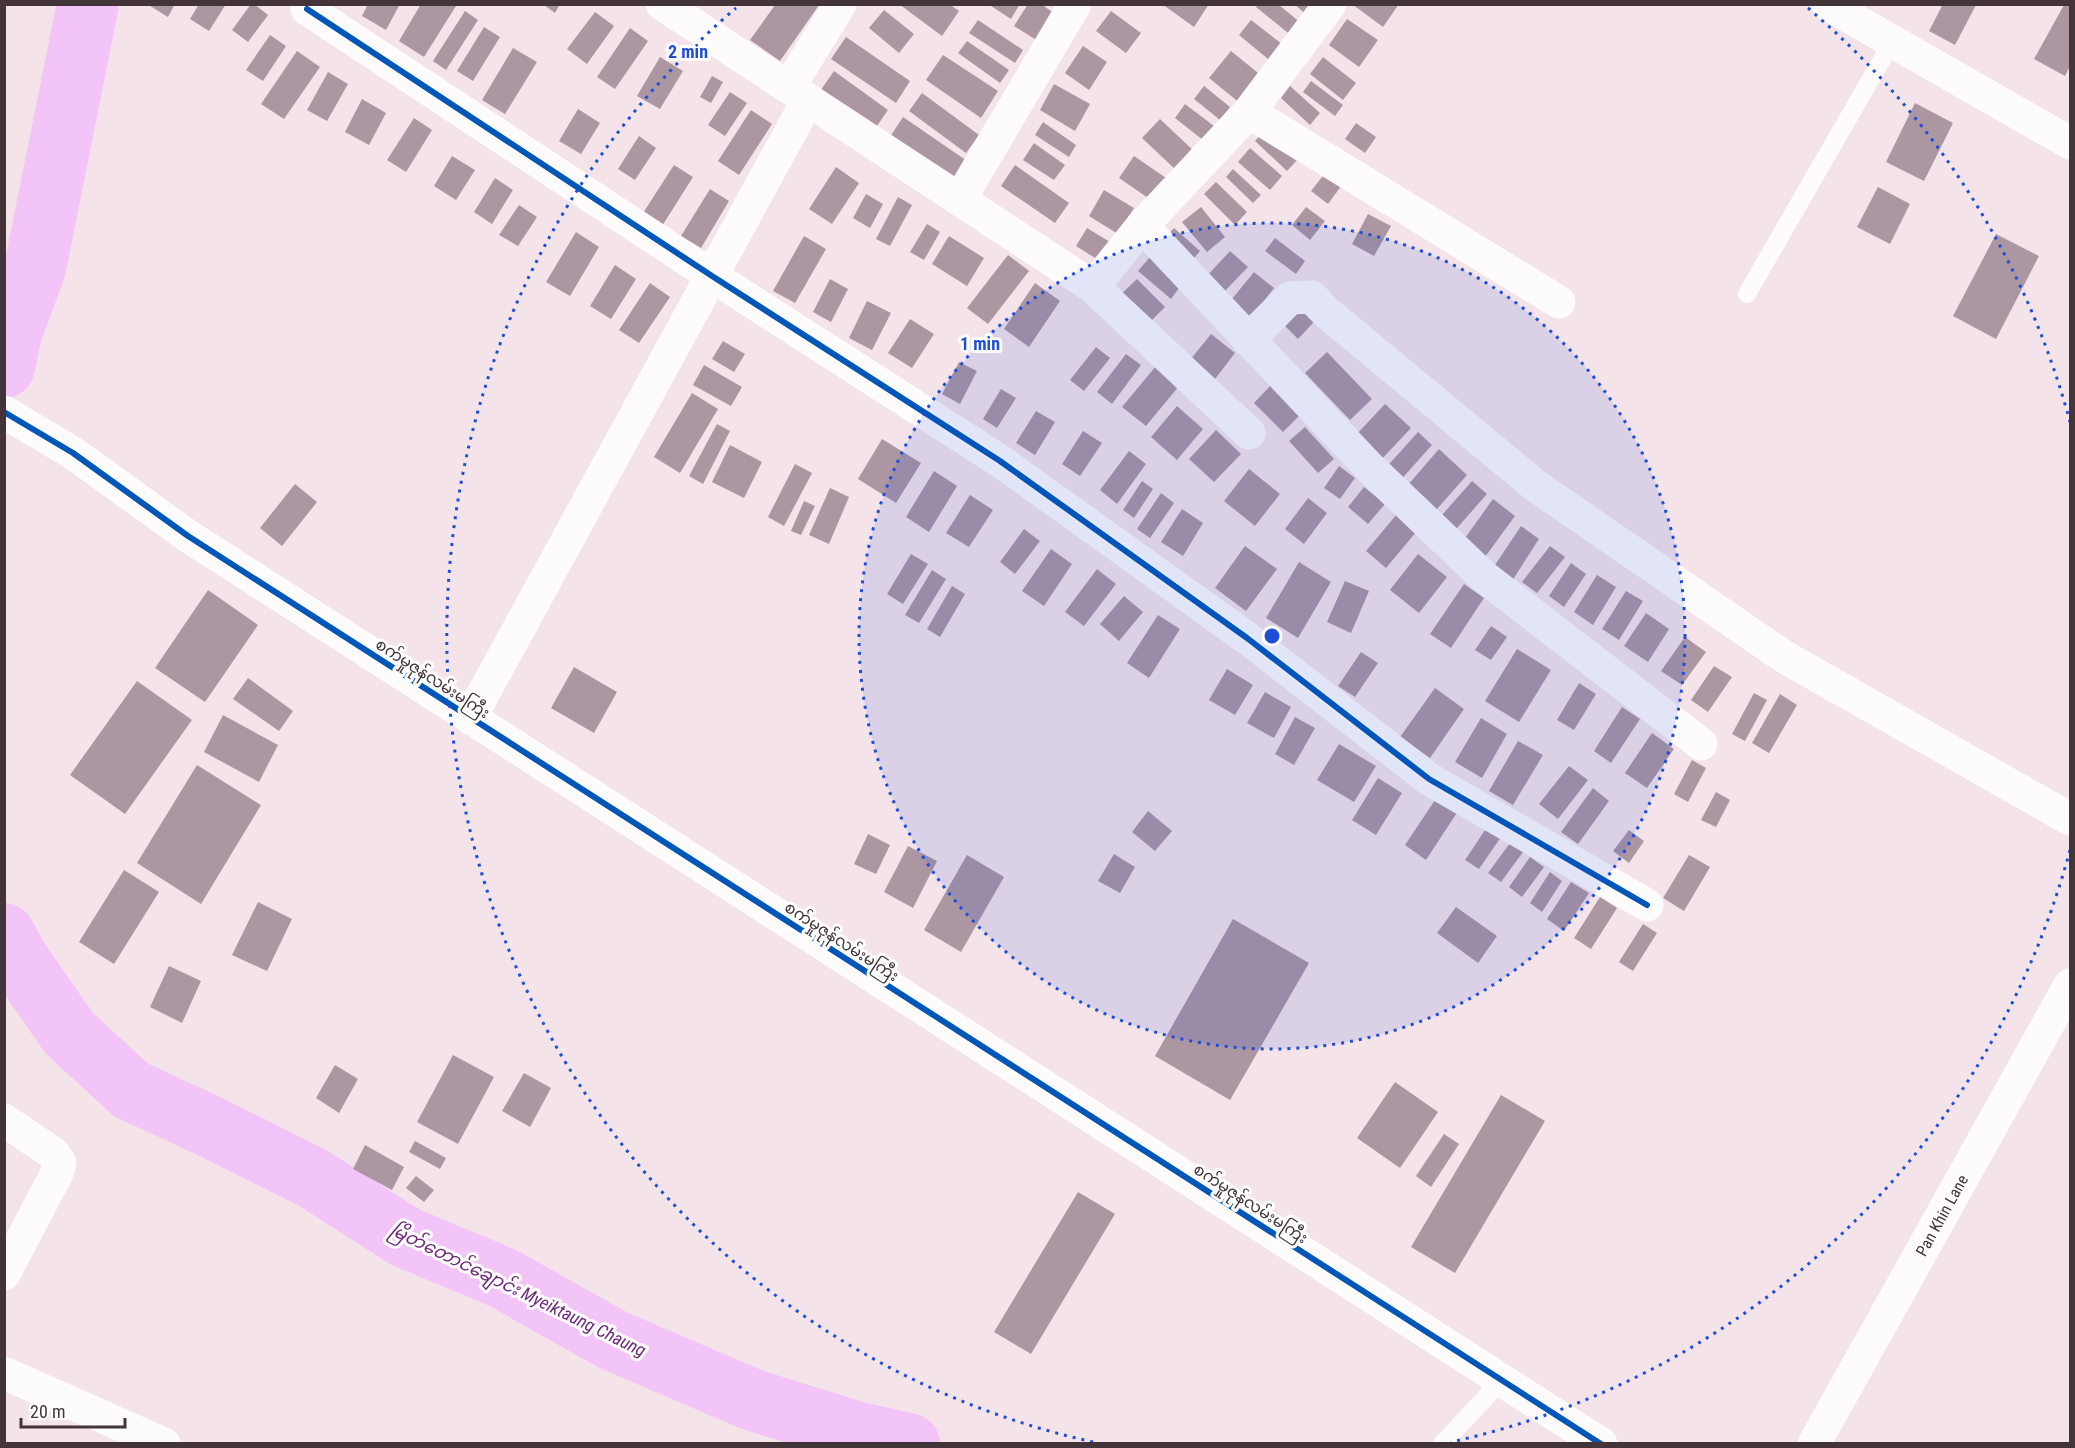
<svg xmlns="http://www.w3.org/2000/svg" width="2075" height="1448" font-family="'Roboto Condensed','Noto Sans Myanmar',sans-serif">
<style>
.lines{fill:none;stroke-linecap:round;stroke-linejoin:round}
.river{stroke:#f3c4f7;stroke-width:62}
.building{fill:#ab96a2}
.lane{stroke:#fdfbfc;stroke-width:18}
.street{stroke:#fdfbfc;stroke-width:33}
.cycleway-casing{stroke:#fff;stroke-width:10}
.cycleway{stroke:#0057b8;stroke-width:6}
.ring{fill:none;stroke:#1d4ed8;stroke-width:3;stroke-dasharray:3 6}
.labels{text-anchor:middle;stroke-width:6;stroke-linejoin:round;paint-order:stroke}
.street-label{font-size:16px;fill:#433439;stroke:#fff}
.water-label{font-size:18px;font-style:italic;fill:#6d2979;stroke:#fff}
.centre{fill:#1d4ed8;stroke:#fff;stroke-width:3}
.ring-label{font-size:18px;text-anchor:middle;font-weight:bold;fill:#1d4ed8;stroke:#fff;stroke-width:6;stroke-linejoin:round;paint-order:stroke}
</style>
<rect width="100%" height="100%" fill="#f4e4e9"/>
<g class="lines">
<!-- river -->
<path class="river" d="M4 367 11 333 35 268 88 4
M4 934 19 961 69 1033 131 1090 209 1126 313 1178 405 1237 503 1278 613 1340 753 1400 859 1433 909 1444"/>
</g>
<!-- building -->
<path class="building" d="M147 4H175L168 17Z
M199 4H226L209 31 190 19Z
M251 4H254L268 15 248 42 232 30Z
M368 4H400L386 30 362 16Z
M421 4 456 6 424 57 399 41Z
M543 4H560L555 13Z
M899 4H949L959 11 942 36Z
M988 4H1020L1011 19Z
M1028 4H1041L1055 14 1038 41 1014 26Z
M1162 4H1209L1194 27Z
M1258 4H1278L1303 25 1293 37 1256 7Z
M1294 4H1320L1309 17Z
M1352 4H1399L1383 27Z
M1943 4 1976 5 1955 45 1929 31Z
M775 5H819L780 61 750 40Z
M2064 5H2070V66L2065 76 2034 59Z
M884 10 914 34 899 53 869 28Z
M465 11 478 20 446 70 433 61Z
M1111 11 1141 33 1126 53 1096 31Z
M595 12 614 26 587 64 567 49Z
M1347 19 1378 40 1359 67 1329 45Z
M978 20 1023 50 1015 63 969 33Z
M1251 20 1287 48 1274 64 1239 35Z
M484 27 500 37 473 81 457 71Z
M630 28 648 41 615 89 597 77Z
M270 35 286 46 263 81 246 70Z
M846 37 910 81 896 103 831 59Z
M967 41 1009 70 1000 83 958 53Z
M1083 46 1107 62 1089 90 1065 73Z
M513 48 537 62 505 114 482 100Z
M297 51 320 67 284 119 261 104Z
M1231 51 1263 77 1241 104 1209 78Z
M943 55 998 91 981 118 926 80Z
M660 57 683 71 660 109 637 96Z
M1323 57 1356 83 1343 100 1310 74Z
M834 71 888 110 870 136 816 97Z
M328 72 348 84 327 121 307 110Z
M712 76 723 82 711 103 700 97Z
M1311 81 1343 105 1335 116 1303 92Z
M1054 84 1090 104 1075 131 1040 110Z
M1204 86 1230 107 1220 120 1194 99Z
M1290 86 1320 113 1310 125 1281 98Z
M730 92 747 103 725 136 708 125Z
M922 93 979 135 966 153 909 111Z
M362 99 386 113 369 145 345 132Z
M1915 103 1953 123 1924 181 1886 162Z
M1185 104 1214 126 1203 140 1175 118Z
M578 109 600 123 581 154 559 141Z
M751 110 772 124 739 175 718 161Z
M903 117 970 163 955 186 888 140Z
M414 118 432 130 406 172 387 160Z
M1160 119 1195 152 1177 171 1142 138Z
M1043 122 1076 145 1069 157 1035 135Z
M1356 123 1376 137 1365 153 1345 139Z
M1267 128 1299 158 1287 171 1255 141Z
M639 136 656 148 635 180 618 169Z
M1034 143 1065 165 1054 180 1023 160Z
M1250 148 1282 176 1270 190 1238 162Z
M452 156 475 170 456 200 434 186Z
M1134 156 1169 180 1154 202 1119 178Z
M674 165 693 177 662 226 643 213Z
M1015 165 1069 203 1055 223 1001 186Z
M836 167 859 183 832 224 809 209Z
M1233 169 1261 195 1253 203 1226 177Z
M1326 172 1342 185 1328 204 1311 191Z
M495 178 513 190 492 224 474 212Z
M1216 182 1247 212 1235 225 1204 194Z
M1878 187 1910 204 1890 244 1857 227Z
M710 189 729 201 701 248 681 236Z
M1104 190 1134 208 1118 234 1089 216Z
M866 194 883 204 870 228 853 218Z
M898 197 912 205 890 246 876 239Z
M519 205 537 217 518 246 499 235Z
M1201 207 1225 237 1207 252 1182 222Z
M1306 207 1325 221 1310 240 1292 225Z
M1368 214 1391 226 1374 256 1352 244Z
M927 224 940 232 924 260 910 252Z
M1087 228 1115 245 1103 263 1076 246Z
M1174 228 1200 251 1190 263 1164 239Z
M576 232 599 247 570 296 546 282Z
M1996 234 2039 256 1996 339 1953 316Z
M804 236 826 249 795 303 773 291Z
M949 236 984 258 967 286 932 264Z
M1275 238 1305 261 1296 274 1265 251Z
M1230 251 1248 267 1222 294 1205 278Z
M1008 255 1029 271 988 324 967 308Z
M1150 257 1182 284 1171 299 1138 271Z
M615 265 636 279 611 319 590 306Z
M1254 272 1274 288 1248 322 1227 305Z
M830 279 848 289 831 322 813 312Z
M1137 279 1165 307 1146 326 1118 297Z
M650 283 670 297 639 343 619 330Z
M1035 283 1060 301 1029 347 1004 329Z
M867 301 891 313 872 350 849 338Z
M1297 307 1314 322 1298 339 1282 323Z
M910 319 934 334 912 368 888 353Z
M1211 334 1235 353 1215 379 1190 360Z
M723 341 745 354 734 372 712 359Z
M1096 347 1110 358 1084 391 1070 380Z
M1327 352 1372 399 1350 420 1305 373Z
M1126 354 1141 365 1112 404 1097 392Z
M959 362 977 371 960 404 942 394Z
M704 365 742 387 731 406 693 385Z
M1156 366 1179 386 1146 426 1122 407Z
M1271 385 1301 414 1283 432 1254 403Z
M1001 389 1016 398 997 428 983 419Z
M692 393 718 409 680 473 654 457Z
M1385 404 1411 428 1380 461 1355 436Z
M1177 406 1203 429 1177 460 1151 437Z
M1036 411 1055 422 1035 455 1016 443Z
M717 424 730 431 703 484 689 476Z
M1305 427 1334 459 1318 473 1289 441Z
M1216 430 1241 454 1214 482 1189 459Z
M1083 431 1102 443 1080 476 1062 464Z
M1418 432 1432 445 1397 484 1383 471Z
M882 439 921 463 896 503 858 479Z
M730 445 762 462 744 498 712 482Z
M1439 449 1467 475 1429 518 1401 493Z
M1129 451 1146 464 1117 504 1100 490Z
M795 464 812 473 784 526 768 517Z
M1339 466 1355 478 1340 499 1324 488Z
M1249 469 1280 494 1255 526 1224 501Z
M934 471 957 486 929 532 906 517Z
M1142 481 1153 489 1134 518 1123 510Z
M1472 481 1487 494 1450 536 1435 523Z
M295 484 317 502 282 546 260 528Z
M1364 487 1385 504 1368 524 1348 507Z
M830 488 849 497 829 544 809 535Z
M1161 493 1174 503 1150 538 1137 529Z
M970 495 993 510 969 547 946 533Z
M1308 498 1327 513 1304 544 1285 529Z
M1493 499 1515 516 1482 561 1460 545Z
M804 501 815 506 801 535 791 531Z
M1182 509 1203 523 1183 556 1161 542Z
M1397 514 1417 531 1386 568 1366 551Z
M1521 526 1539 539 1512 581 1493 568Z
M1024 529 1040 541 1015 574 1000 562Z
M1245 546 1277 569 1246 611 1215 588Z
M1550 546 1565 557 1537 593 1522 582Z
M1051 549 1072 564 1044 606 1022 591Z
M911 554 928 564 903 604 887 594Z
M1418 554 1447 577 1419 613 1390 590Z
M1299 562 1331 582 1298 638 1266 618Z
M1571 563 1586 574 1564 607 1549 596Z
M1097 569 1116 584 1084 626 1065 612Z
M932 570 946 579 919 623 905 615Z
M1597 575 1616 587 1593 625 1574 612Z
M1345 581 1369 591 1351 633 1327 622Z
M1464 584 1484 598 1451 648 1430 634Z
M952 586 965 594 940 637 927 629Z
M208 590 258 625 205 702 155 668Z
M1626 591 1643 601 1619 640 1602 629Z
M1124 596 1143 612 1119 641 1100 624Z
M1646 613 1669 629 1648 662 1624 646Z
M1158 615 1180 629 1149 678 1127 663Z
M1491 626 1507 637 1491 660 1475 650Z
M1685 637 1706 652 1682 685 1661 671Z
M1517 649 1551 670 1519 722 1485 701Z
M1361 652 1378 663 1355 697 1338 686Z
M1714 666 1732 677 1708 712 1691 700Z
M574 667 617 692 594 733 551 708Z
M1227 669 1253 685 1235 715 1209 700Z
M248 678 293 711 279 731 233 699Z
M137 681 192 720 125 814 70 775Z
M1579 683 1596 694 1574 730 1557 720Z
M1435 688 1464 709 1430 758 1400 737Z
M1265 692 1291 707 1274 738 1247 723Z
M1754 693 1767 700 1745 741 1732 734Z
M1780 694 1797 705 1769 753 1752 743Z
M1622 707 1640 719 1611 763 1594 751Z
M223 715 278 745 259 782 204 752Z
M1295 717 1315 728 1294 765 1275 754Z
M1481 718 1507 734 1482 778 1455 762Z
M1652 733 1674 749 1647 788 1625 773Z
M1518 741 1543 755 1513 805 1489 791Z
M1339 744 1376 766 1354 802 1317 780Z
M1692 760 1706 768 1688 802 1674 794Z
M197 765 261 805 201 904 137 863Z
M1569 766 1588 780 1558 819 1539 804Z
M1378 778 1402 793 1376 835 1352 820Z
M1593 788 1609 801 1578 844 1561 832Z
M1716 792 1730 800 1716 827 1701 820Z
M1439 794 1460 808 1426 860 1405 845Z
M1148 811 1172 831 1155 851 1132 832Z
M1487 827 1501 837 1479 869 1465 860Z
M1629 830 1644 841 1629 863 1613 851Z
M868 834 890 845 876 874 854 864Z
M1510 843 1523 852 1501 882 1488 873Z
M908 846 937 861 913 908 884 892Z
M1114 854 1135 867 1120 893 1098 881Z
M967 855 1004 877 961 952 924 930Z
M1689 855 1710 867 1684 911 1663 898Z
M1530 857 1544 867 1522 897 1509 887Z
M124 870 159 892 114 964 79 942Z
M1550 872 1562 881 1542 912 1530 903Z
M1571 882 1589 893 1564 931 1547 919Z
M1600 897 1617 908 1591 949 1574 938Z
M258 902 292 919 267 971 232 955Z
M1456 907 1497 936 1478 963 1437 933Z
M1233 919 1309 963 1230 1100 1155 1056Z
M1643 924 1657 933 1633 971 1619 962Z
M169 966 201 981 182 1023 150 1007Z
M453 1055 494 1077 458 1144 417 1122Z
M335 1065 358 1079 339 1113 316 1098Z
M524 1073 551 1088 530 1127 502 1111Z
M1395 1082 1438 1112 1400 1168 1357 1138Z
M1501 1095 1545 1121 1455 1273 1411 1247Z
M1444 1134 1459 1144 1431 1187 1416 1176Z
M415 1141 446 1158 440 1169 409 1152Z
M365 1145 404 1167 392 1190 353 1169Z
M416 1176 434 1190 424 1202 406 1188Z
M1078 1192 1115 1214 1031 1354 994 1332Z"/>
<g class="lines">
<!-- lane -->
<path class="lane" d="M1747 294 1892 42
M1442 1444 1502 1380"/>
<!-- street -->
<g class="street">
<path d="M662 4 1093 287 1249 433"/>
<path d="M1827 4 2070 143"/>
<path d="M307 9 712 276 1000 461 1247 638 1429 779 1647 905"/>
<path d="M789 87 840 4"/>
<path d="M1249 112 1559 302"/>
<path d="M960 199 1075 4"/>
<path d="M1142 226 1369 467 1483 576 1701 744"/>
<path d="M1093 287 1142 226 1249 112 1330 4"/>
<path d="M1248 340 1290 298 1312 297 1326 312 1536 486 1783 656 2070 819"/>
<path d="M4 412 73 453 188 536 1601 1444"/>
<path d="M470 718 808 100"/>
<path d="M4 1120 54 1154 60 1163 57 1173 4 1274"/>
<path d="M4 1373 164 1444"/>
<path id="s1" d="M1814 1444 2070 985"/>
</g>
<!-- cycleway casing -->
<g class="cycleway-casing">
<path id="cycleway" d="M307 9 712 276 1000 461 1247 638 1429 779 1647 905
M4 412 73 453 188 536 1601 1444"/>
</g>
<!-- cycleway -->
<use href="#cycleway" class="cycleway"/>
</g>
<!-- distance rings -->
<circle cx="1272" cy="636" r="413" fill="#1d4ed8" fill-opacity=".12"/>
<g class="ring">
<circle cx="1272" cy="636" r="413"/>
<path d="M2070 850A826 826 0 0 1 1451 1442M1093 1442A826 826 0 0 1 736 8M1808 8A826 826 0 0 1 2070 422"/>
</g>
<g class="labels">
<!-- street labels -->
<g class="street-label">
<text transform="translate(433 678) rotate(33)" y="6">စက်မှုဇုန်လမ်းမကြီး</text>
<text transform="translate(842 941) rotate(33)" y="6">စက်မှုဇုန်လမ်းမကြီး</text>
<text transform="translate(1251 1203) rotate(33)" y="6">စက်မှုဇုန်လမ်းမကြီး</text>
<text dy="6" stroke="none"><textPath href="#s1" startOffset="262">Pan Khin Lane</textPath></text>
</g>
<!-- water labels -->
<g class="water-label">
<text transform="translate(518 1290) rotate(26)" y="6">မြိတ်တောင်ချောင်း Myeiktaung Chaung</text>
</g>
</g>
<circle cx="1272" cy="636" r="9" class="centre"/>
<g class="ring-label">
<text x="688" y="58">2 min</text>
<text x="980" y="350">1 min</text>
</g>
<!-- border -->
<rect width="2075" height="1448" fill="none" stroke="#433439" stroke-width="12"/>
<!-- scale -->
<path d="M21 1418v9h104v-9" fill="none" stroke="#433439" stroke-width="3"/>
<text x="30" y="1418" font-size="18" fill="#433439" stroke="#ffffff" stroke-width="4.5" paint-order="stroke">20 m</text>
</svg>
